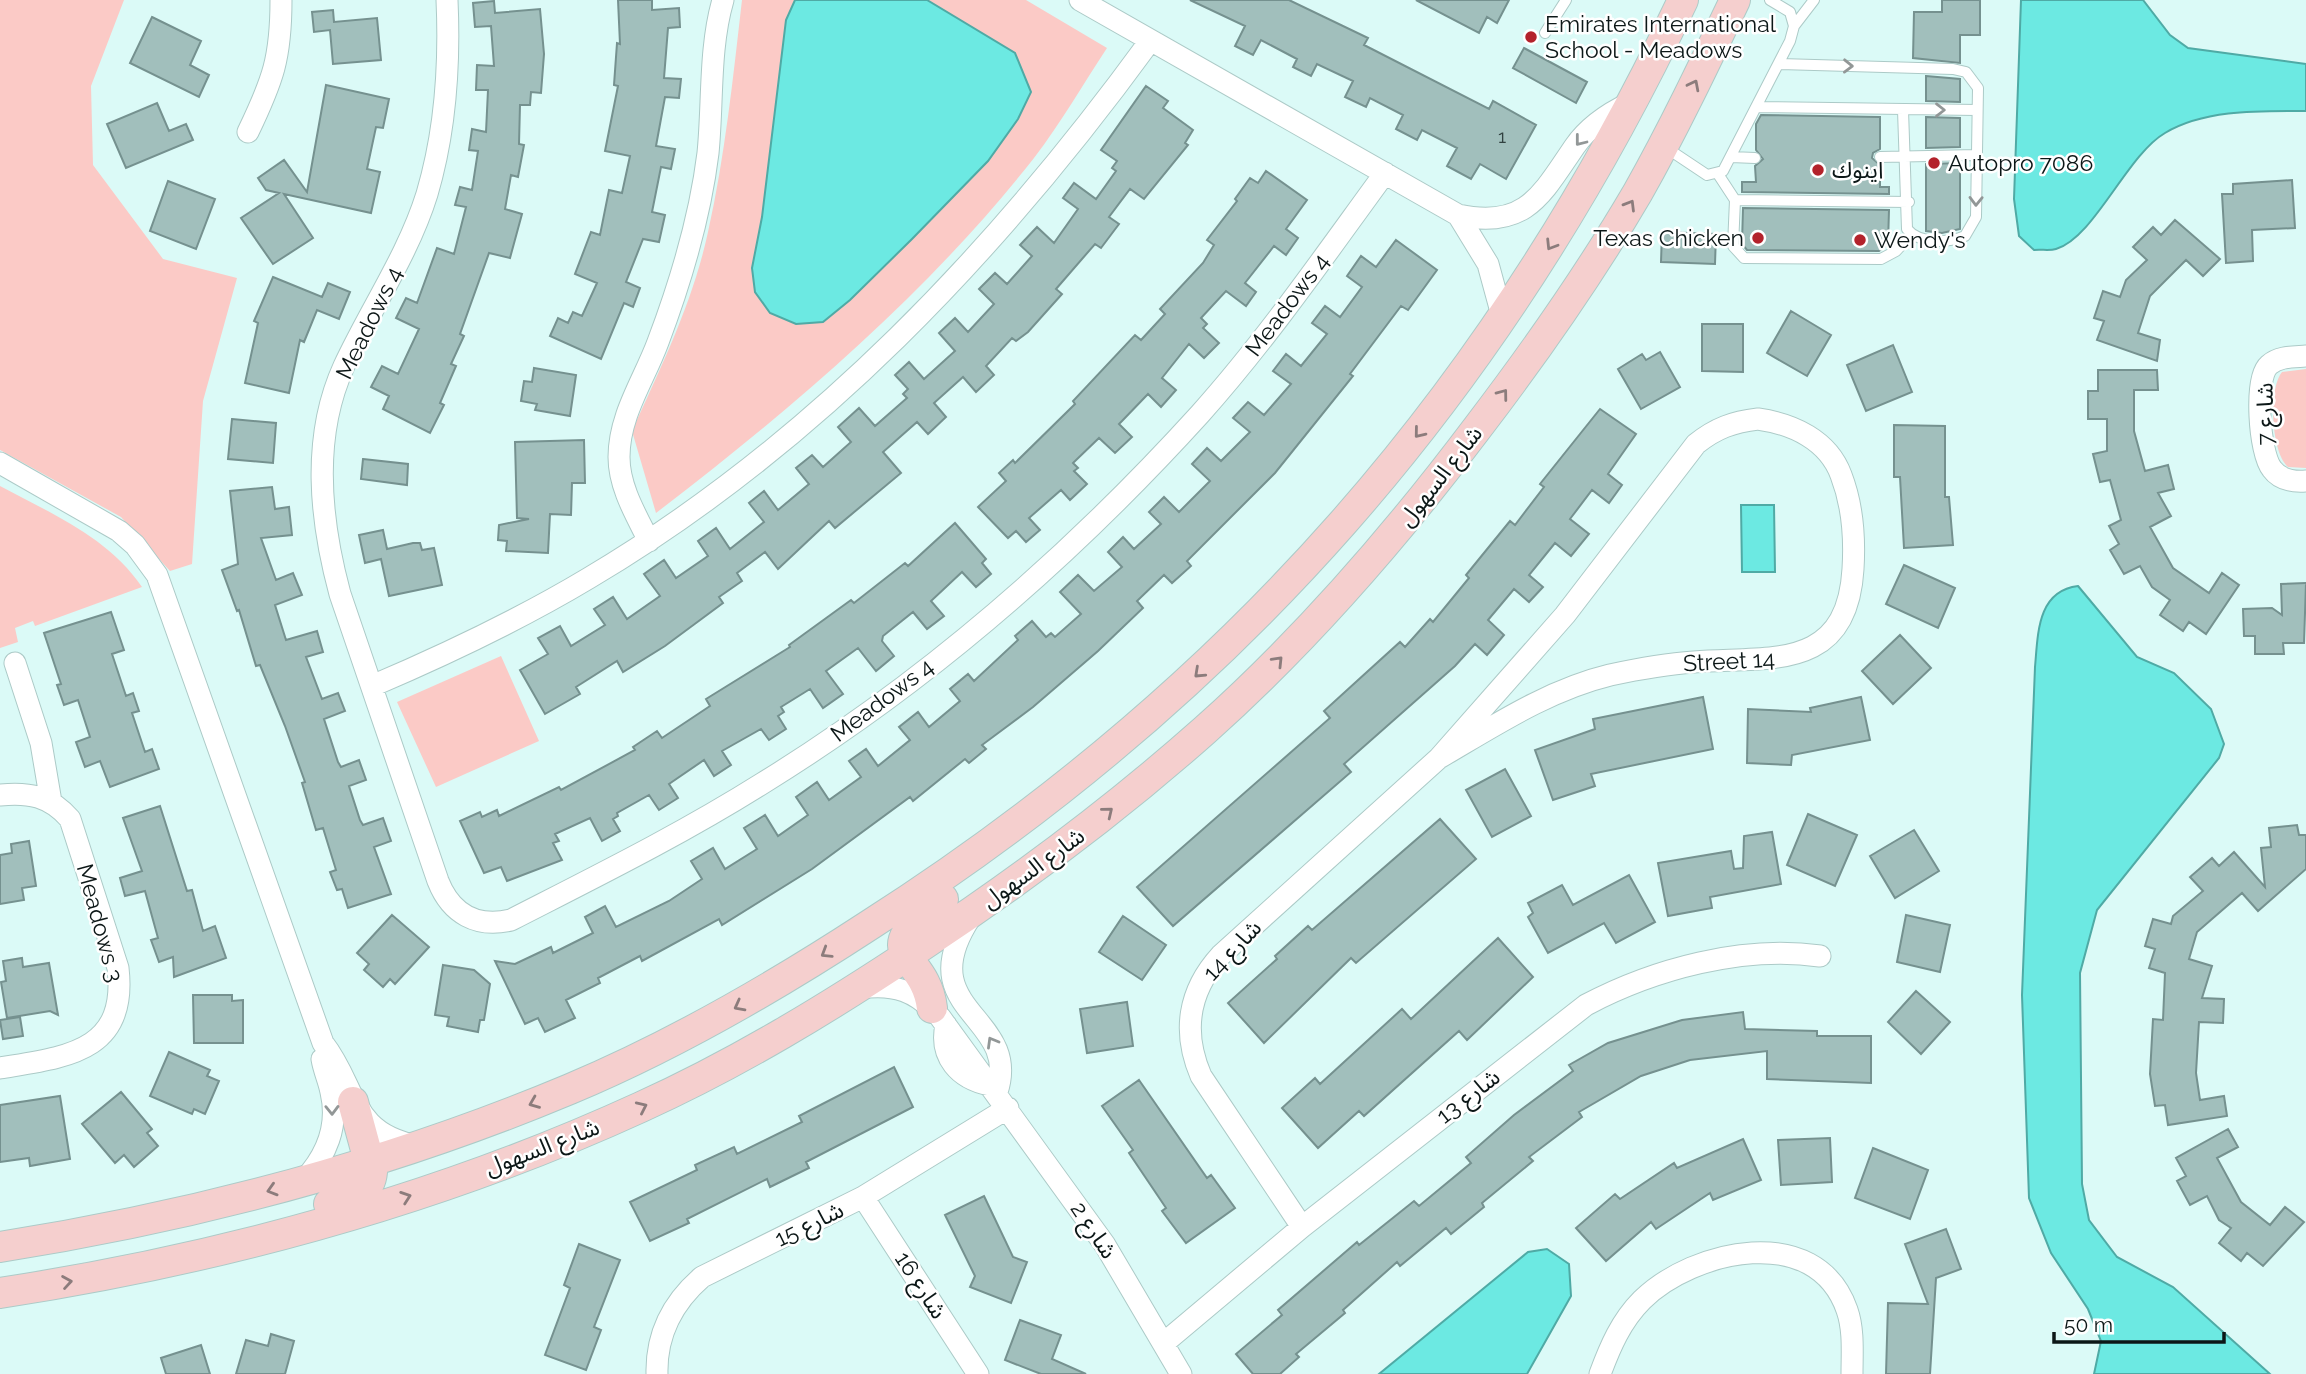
<svg xmlns="http://www.w3.org/2000/svg" width="2306" height="1374" font-family="Raleway,'Noto Sans Arabic',sans-serif">
<style>
.green{fill:#fbcac6}
.water{fill:#6ce9e2;stroke:#4faaa5;stroke-width:2}
.building{fill:#a1bfbc;stroke:#75918f;stroke-width:2}
.lines{fill:none;stroke-linecap:round;stroke-linejoin:round}
.service-casing{stroke:#accac7;stroke-width:12}
.minor-casing{stroke:#accac7;stroke-width:23}
.secondary-casing{stroke:#accac7;stroke-width:32}
.service{stroke:#fff;stroke-width:10}
.minor{stroke:#fff;stroke-width:21}
.secondary{stroke:#f5cfce;stroke-width:30}
.oneway{stroke:#929797}
.oneway2{stroke:#8c7c7c}
.poi-dot{fill:#b3222b;stroke:#fff;stroke-width:2.5}
.labels{text-anchor:middle;stroke-width:5;stroke-linejoin:round;paint-order:stroke}
.number-label{font-size:19px;fill:#314140}
.poi-label{font-size:23px;fill:#0c1717;stroke:#fff;text-anchor:start}
.street-label{font-size:23px;fill:#0c1717;stroke:#fff}
</style>
<rect width="100%" height="100%" fill="#dbfaf7"/>
<!-- green -->
<path class="green" d="M0 0H124L91 86 93 165 163 259 237 278 203 401 192 564 170 571 121 517 0 450Z
M742 0H1026L1107 48C1083 84 1061 123 1034 158 927 294 793 408 656 513L632 431C661 367 693 302 708 232 725 156 733 78 742 0Z
M2306 369V468L2288 467C2271 452 2268 389 2282 372Z
M0 486C52 514 108 537 142 587L35 626 33 621 15 628 18 642 0 648Z
M501 656 539 741 436 787 397 702Z"/>
<!-- water -->
<path class="water" d="M795 0H927L1015 53 1031 92 1018 119 988 161 912 239 850 300 823 322 796 324 770 313 755 292 752 268 762 217 786 20Z
M2021 0H2143L2170 35 2188 48 2306 64V111C2261 111 2205 109 2165 133 2127 155 2094 238 2056 249 2049 251 2041 249 2034 250L2019 236 2014 199Z
M1741 505H1774L1775 572H1742Z
M2078 586 2137 657 2174 673 2211 709 2224 744 2219 758 2097 910 2080 973 2082 1184 2089 1220 2117 1257 2173 1287 2270 1374H2094L2101 1341 2088 1309 2051 1253 2029 1198 2022 995 2035 667C2038 634 2037 591 2078 586Z
M1547 1249 1569 1264 1571 1296 1527 1374H1379L1528 1252Z"/>
<!-- building -->
<path class="building" d="M618 0H652V10L679 8 680 27 668 28 664 78 681 79 679 98 665 97 656 146 675 149 671 169 661 167 652 212 665 215 659 242 643 239 626 282 640 288 633 307 624 303 601 359 550 336 558 318 568 323 573 312 582 316 597 283 575 274 591 232 600 235 609 190 622 193 630 156 605 151 618 86 614 85 617 43 620 44Z
M1190 0H1289L1368 38 1364 45 1489 109 1493 101 1536 125 1506 179 1480 164 1471 179 1447 166 1457 148 1422 130 1417 140 1396 129 1403 115 1370 98 1366 107 1345 97 1353 81 1317 64 1311 76 1293 67 1297 59 1261 40 1253 55 1235 46 1245 26Z
M1416 0H1509L1497 23 1487 17 1479 33Z
M1942 0H1980V35H1960V63L1913 58 1914 12H1942Z
M494 1 495 13 540 9 544 54 541 93 531 92 530 105H520L519 144 524 145 518 177 511 175 505 209 522 214 510 258 489 253 460 334 464 336 451 364 456 366 440 403 444 405 430 433 383 409 389 396 371 387 382 366 398 374 419 329 396 318 406 298 417 303 437 248 454 254 466 207 455 205 460 187 472 190 478 151 469 150 472 129 486 132 488 90H476L477 65 494 66 491 26 475 27 473 3Z
M333 10 334 22 377 18 381 60 333 64 330 30 314 32 312 12Z
M152 17 201 41 190 65 209 75 199 97 130 63Z
M1524 48 1587 82 1576 103 1513 68Z
M1926 76 1960 79V102L1926 101Z
M326 85 389 99 383 128 376 127 367 169 380 172 371 213 284 194 313 238 273 264 241 218 279 193 266 190 258 178 284 160 307 192Z
M1146 86 1168 101 1163 108 1193 130 1185 143 1188 145 1144 199 1130 189 1109 217 1119 224 1101 248 1095 244 1056 289 1062 294 1028 332 1016 341 1012 338 986 366 994 375 976 392 963 377 934 403 946 417 928 434 917 422 883 452 901 473 835 528 829 521 778 569 765 552 737 573 742 581 719 597 723 603 665 646 623 672 617 661 576 687 580 694 545 714 520 670 548 654 538 638 560 626 571 646 605 625 594 609 613 597 627 619 660 596 644 574 664 560 676 578 708 556 698 541 716 528 730 549 764 522 749 503 764 491 778 510 809 484 796 468 812 455 823 467 851 442 838 427 859 408 875 426 907 398 903 394 908 389 895 375 909 362 924 379 955 351 939 333 955 318 968 332 994 304 979 289 995 273 1007 284 1032 256 1020 245 1037 227 1054 243 1078 209 1063 198 1074 183 1096 199 1116 171 1112 168 1117 161 1101 150Z
M157 103 169 131 186 124 193 140 126 168 107 124Z
M1761 115 1880 117V149L1873 153 1872 158 1880 165V187H1889V194L1742 192V182H1756L1755 166 1763 159 1756 150V124Z
M1926 117 1960 118V147L1926 148Z
M1960 163V229L1942 233 1926 231V164Z
M1266 171 1307 200 1286 229 1298 238 1286 255 1274 246 1245 283 1256 292 1246 306 1226 291 1201 318 1207 324 1203 328 1219 343 1204 358 1189 344 1162 378 1176 390 1161 407 1148 394 1122 421 1119 424 1132 437 1115 453 1099 438 1073 463 1078 468 1074 471 1087 484 1070 500 1061 490 1029 518 1040 530 1026 542 1016 531 1008 538 978 507 1006 481 999 473 1013 460 1015 463 1075 404 1073 401 1135 335 1141 340 1165 314 1160 309 1203 263 1214 245 1207 240 1237 201 1235 199 1250 178 1258 183Z
M2292 180 2295 228 2252 230 2253 261 2226 263 2222 194H2233V184Z
M168 181 215 199 196 249 150 231Z
M1743 208 1889 210 1888 244 1879 251 1747 250 1742 244Z
M2175 220 2220 259 2203 276 2186 260 2150 296 2138 333 2160 340 2157 361 2097 340 2104 321 2094 318 2103 291 2120 297 2126 280 2147 260 2133 247 2153 227 2161 235Z
M1662 232 1716 234 1715 264 1661 262Z
M1396 240 1437 270 1408 310 1401 306 1350 374 1353 376 1275 473 1187 561 1191 566 1172 583 1164 575 1137 601 1143 608 1098 651 1033 707 982 745 986 749 969 763 965 759 913 801 910 797 812 869 722 925 719 919 642 961 640 956 598 978 600 983 566 1000 575 1018 545 1032 538 1018 525 1024 495 961 515 964 551 947 553 953 593 933 585 917 605 906 616 927 669 901 702 879 691 861 713 848 725 869 757 849 744 828 765 815 778 836 808 815 796 797 817 782 829 800 861 777 849 761 866 749 878 766 910 740 899 727 918 712 929 727 960 701 950 689 968 674 974 681 1018 640 1015 636 1032 621 1046 637 1051 633 1055 637 1081 614 1060 592 1078 575 1094 591 1122 567 1108 552 1123 537 1134 549 1161 524 1149 512 1164 497 1179 512 1210 481 1192 464 1207 448 1221 461 1250 432 1233 418 1248 402 1264 415 1291 384 1273 371 1286 354 1301 366 1327 334 1312 323 1325 306 1340 317 1362 287 1347 276 1361 256 1376 267Z
M273 277 322 297 328 283 350 292 339 319 317 310 304 342 300 340 289 393 245 383 258 323 254 321Z
M1791 311 1831 335 1807 376 1767 353Z
M1702 324H1743V372L1702 371Z
M1893 345 1912 392 1866 411 1847 365Z
M1660 352 1680 387 1641 409 1618 369 1642 354 1646 360Z
M534 368 576 375 570 416 535 410 537 404 521 401 524 381 532 382Z
M2098 370H2157L2158 390H2134V431L2145 471 2168 465 2174 489 2158 493 2171 516 2150 527 2173 568 2209 593 2222 573 2239 585 2206 634 2189 622 2183 631 2160 615 2170 600 2152 587 2140 566 2124 574 2110 550 2119 544 2109 526 2121 520 2110 480 2100 482 2093 454 2107 451V419H2088V391H2098Z
M1600 409 1636 434 1608 474 1622 485 1609 503 1592 490 1570 519 1589 534 1571 556 1555 543 1529 575 1543 587 1529 602 1514 589 1488 620 1504 635 1487 655 1475 644 1455 666 1344 764 1351 772 1173 926 1137 887 1330 718 1324 711 1357 681 1400 642 1405 647 1430 619 1433 622 1469 578 1466 575 1510 521 1515 525 1544 487 1540 484Z
M232 419 276 423 273 463 228 459Z
M1894 425 1945 426V497H1949L1953 545 1904 548 1900 477H1894Z
M584 440 585 483H572L571 515 550 514 548 553 506 551 507 541 498 540 499 525 529 519 517 518 515 442Z
M363 459 408 464 407 485 361 479Z
M272 487 275 509 289 507 292 535 261 538 276 580 293 573 302 595 275 605 286 640 317 631 323 652 306 657 322 699 338 693 345 711 324 719 338 762 341 767 359 760 366 780 349 786 360 820 363 825 383 818 391 841 374 847 391 894 348 908 342 889 337 890 330 872 336 870 323 828 316 830 302 783 305 782 285 726 260 665 256 666 239 610 237 611 222 570 238 564 230 491Z
M955 523 986 559 982 563 991 574 976 587 962 572 931 601 944 616 927 629 913 612 883 636 882 641 894 656 876 671 858 648 826 671 843 694 823 708 810 689 781 707 784 712 778 716 786 729 769 740 761 729 722 751 731 765 714 776 704 760 669 784 678 798 659 810 649 795 617 813 618 816 613 819 620 831 602 841 590 818 555 834 559 841 553 843 562 860 507 881 501 867 484 873 460 821 480 812 482 817 497 810 499 816 559 787 561 790 635 750 633 747 657 731 662 738 710 706 706 699 790 647 789 645 851 600 854 603 905 563 908 566Z
M383 530 387 549 413 543H420L422 550 434 548 442 585 389 596 381 559 365 563 359 535Z
M1904 565 1955 588 1938 628 1886 604Z
M2306 583 2304 643H2283L2284 654H2255V636H2244L2243 609 2272 608 2282 615 2281 584Z
M111 612 124 650 112 654 126 696 133 693 139 711 132 713 145 752 152 749 159 769 110 787 100 761 85 767 76 742 90 737 78 700 64 705 57 685 61 684 44 633Z
M1900 635 1931 668 1893 704 1862 671Z
M1703 697 1713 749 1591 774 1595 786 1553 800 1535 750 1595 729 1593 719Z
M1861 697 1870 740 1792 755 1791 765 1747 763 1748 709 1811 712 1810 708Z
M1505 769 1531 816 1492 837 1466 790Z
M160 806 187 891 192 890 203 931 215 926 226 958 174 977 173 957 159 962 151 940 158 938 145 891 125 896 120 878 142 871 123 818Z
M1808 814 1857 835 1835 886 1787 865Z
M1440 819 1476 859 1356 963 1351 958 1264 1043 1228 1003 1277 959 1275 956 1308 926 1312 930Z
M2297 825 2299 835H2306V869L2258 911 2242 893 2197 932 2189 959 2212 966 2202 998 2224 999 2223 1023 2199 1022 2196 1073 2200 1100 2224 1096 2227 1116 2168 1125 2165 1105 2155 1106 2150 1074 2153 1019 2163 1020 2165 973 2149 968 2155 949 2145 946 2153 919 2171 924 2173 916 2203 891 2190 877 2212 858 2219 866 2234 852 2265 887 2261 848 2271 847 2269 828Z
M1914 830 1939 871 1895 898 1870 856Z
M1772 832 1781 884 1710 897 1712 908 1668 916 1658 863 1731 851 1734 869 1743 868 1744 836Z
M29 841 36 886 22 888 24 900 0 904V855L12 853 11 844Z
M1629 875 1655 922 1616 943 1604 923 1548 953 1528 917 1533 913 1528 903 1562 885 1573 905Z
M392 915 429 947 395 984 390 979 383 987 364 970 369 964 357 953Z
M1906 915 1950 925 1940 972 1897 962Z
M1123 916 1166 945 1142 980 1099 952Z
M1498 938 1533 977 1467 1040 1459 1031 1364 1116 1359 1111 1318 1148 1282 1108 1315 1078 1320 1084 1402 1009 1411 1019Z
M22 958 23 967 49 963 58 1015 50 1011 7 1018 1 982 6 981 3 961Z
M443 965 474 970 490 984 484 1020H480L478 1032 447 1026 449 1017 435 1015Z
M1916 991 1950 1022 1921 1054 1888 1022Z
M193 995H232V1001L243 1000V1043H194Z
M1127 1002 1133 1046 1087 1053 1080 1009Z
M1743 1012 1745 1029 1817 1031V1036H1871V1083L1767 1079V1051L1690 1060 1641 1076 1579 1112 1582 1117 1529 1157 1533 1161 1482 1203 1484 1207 1451 1234 1446 1228 1400 1266 1397 1262 1343 1310 1345 1313 1296 1354 1299 1357 1280 1374H1253L1236 1354 1282 1315 1278 1310 1357 1242 1359 1245 1414 1201 1419 1206 1471 1163 1466 1157 1514 1115 1573 1071 1569 1065 1608 1043 1682 1020Z
M20 1017 23 1036 3 1039 0 1020Z
M169 1052 210 1070 207 1076 219 1081 205 1114 194 1109 192 1114 150 1096Z
M894 1067 913 1107 806 1162 809 1168 770 1187 767 1179 687 1219 689 1223 650 1241 630 1202 697 1170 695 1165 734 1147 737 1154 802 1122 799 1116Z
M1139 1080 1207 1178 1211 1175 1235 1208 1186 1243 1162 1211 1166 1208 1129 1153 1133 1150 1102 1106Z
M121 1092 152 1129 147 1133 158 1146 134 1167 124 1155 115 1163 82 1124Z
M60 1096 70 1159 30 1166 29 1158 0 1162V1105Z
M2228 1129 2238 1147 2217 1158 2241 1202 2270 1225 2285 1207 2304 1222 2263 1266 2247 1253 2241 1261 2219 1243 2231 1228 2219 1220 2207 1196 2190 1205 2177 1181 2186 1176 2176 1158Z
M1830 1138 1832 1182 1781 1185 1778 1140Z
M1743 1139 1761 1180 1713 1200 1710 1193 1656 1229 1651 1222 1606 1261 1576 1228 1615 1194 1620 1199 1674 1163 1677 1168Z
M1873 1148 1928 1170 1910 1219 1855 1198Z
M984 1196 1013 1257 1027 1262 1011 1303 970 1287 975 1276 945 1215Z
M1946 1229 1961 1269 1936 1278 1930 1374H1886L1888 1303 1928 1304 1905 1244Z
M579 1244 620 1260 594 1327 601 1330 586 1370 545 1355 570 1288 564 1285Z
M1020 1320 1061 1335 1052 1359 1086 1374H1041L1005 1360Z
M271 1334 294 1341 285 1374H236L246 1340 268 1346Z
M201 1345 210 1374H166L161 1358Z"/>
<g class="lines">
<!-- service casing -->
<g class="service-casing">
<path id="service" d="M1794 26 1814 0
M1545 33 1566 0
M1780 64 1953 69 1966 72 1978 88 1976 217 1965 236C1949 243 1919 244 1907 229L1903 110
M1757 107 1977 110
M1665 147 1707 175 1723 171 1790 41 1794 26 1790 12 1770 0
M1731 157 1755 158
M1880 157 1977 155
M1718 174 1735 200 1909 202
M1735 200 1733 246 1744 258 1881 259 1896 251 1911 235"/>
</g>
<!-- minor casing -->
<g class="minor-casing">
<path id="minor" d="M447 0C450 66 446 130 427 194 408 255 371 308 344 366 311 438 320 520 340 594L438 881C451 914 477 928 511 920 597 876 682 834 763 783 925 683 1072 555 1200 414 1267 339 1325 255 1385 173
M1080 0 1458 215C1526 230 1542 194 1575 146 1589 126 1609 113 1630 103
M248 132C273 80 281 58 281 0
M1458 215 1488 264 1503 319
M2306 356C2294 357 2279 356 2269 365 2254 378 2259 453 2272 469 2280 480 2293 482 2306 481
M1758 419C1793 424 1828 440 1841 475 1853 506 1855 537 1853 569 1847 673 1768 656 1694 662 1666 664 1638 669 1610 675 1548 690 1494 726 1439 758L1565 615 1696 444C1716 428 1733 422 1758 419Z
M0 463 119 531 135 545 157 575 323 1043C358 1088 349 1133 418 1146
M649 541C636 515 619 487 619 457 619 415 644 380 658 342 681 281 700 218 708 153 713 103 709 48 723 0
M15 663 41 743 51 802
M372 686C447 654 519 620 589 578 815 444 997 251 1150 41
M0 795C29 792 50 796 70 819L118 968C128 1053 65 1057 0 1068
M970 918C909 1012 1022 1015 997 1092
M860 988C895 983 916 991 940 1017L1105 1245 1181 1374
M946 1025C939 1057 959 1079 990 1085
M304 1180C326 1156 339 1126 331 1092 329 1081 324 1071 322 1059
M863 1197 978 1374
M1302 1227 1201 1076C1182 1032 1188 991 1221 955L1439 758
M1164 1343 1302 1227 1586 1005C1654 969 1743 945 1820 956
M657 1374C656 1334 672 1303 702 1277L863 1197 1008 1108
M1600 1374C1610 1347 1621 1321 1642 1300 1693 1250 1816 1221 1847 1310 1854 1330 1852 1353 1852 1374"/>
</g>
<!-- secondary casing -->
<g class="secondary-casing">
<path id="secondary" d="M932 1008C925 949 864 959 943 899
M329 1204C348 1198 370 1196 372 1172L353 1102
M0 1247C196 1216 386 1166 570 1089 675 1045 773 988 868 926 1234 692 1497 393 1683 0
M0 1293C220 1259 438 1200 641 1107 738 1063 828 1008 917 949 1017 883 1115 810 1205 730 1307 639 1396 536 1478 427 1536 351 1590 274 1638 192 1673 130 1704 65 1735 0"/>
</g>
<!-- service -->
<use href="#service" class="service"/>
<!-- minor -->
<use href="#minor" class="minor"/>
<!-- secondary -->
<use href="#secondary" class="secondary"/>
</g>
<!-- one-way arrows -->
<defs><path id="oneway-chevron" d="M-2-3.5L2.5 0L-2 3.5" fill="none" stroke-width="1.6" stroke-linecap="round" stroke-linejoin="round" transform="scale(1.75)"/></defs>
<g class="oneway">
<use href="#oneway-chevron" transform="translate(1848 66) rotate(1)"/>
<use href="#oneway-chevron" transform="translate(1940 110)"/>
<use href="#oneway-chevron" transform="translate(1580 141) rotate(128)"/>
<use href="#oneway-chevron" transform="translate(1976 201) rotate(91)"/>
<use href="#oneway-chevron" transform="translate(992 1042) rotate(-120)"/>
<use href="#oneway-chevron" transform="translate(332 1110) rotate(89)"/>
</g>
<g class="oneway2">
<use href="#oneway-chevron" transform="translate(1694 85) rotate(-63)"/>
<use href="#oneway-chevron" transform="translate(1630 205) rotate(-59)"/>
<use href="#oneway-chevron" transform="translate(1551 245) rotate(122)"/>
<use href="#oneway-chevron" transform="translate(1503 394) rotate(-53)"/>
<use href="#oneway-chevron" transform="translate(1419 433) rotate(129)"/>
<use href="#oneway-chevron" transform="translate(1278 661) rotate(-46)"/>
<use href="#oneway-chevron" transform="translate(1199 673) rotate(137)"/>
<use href="#oneway-chevron" transform="translate(1108 812) rotate(-39)"/>
<use href="#oneway-chevron" transform="translate(826 953) rotate(148)"/>
<use href="#oneway-chevron" transform="translate(739 1006) rotate(152)"/>
<use href="#oneway-chevron" transform="translate(534 1103) rotate(158)"/>
<use href="#oneway-chevron" transform="translate(642 1107) rotate(-25)"/>
<use href="#oneway-chevron" transform="translate(272 1190) rotate(163)"/>
<use href="#oneway-chevron" transform="translate(406 1197) rotate(-19)"/>
<use href="#oneway-chevron" transform="translate(67 1282) rotate(-9)"/>
</g>
<!-- markers -->
<g class="poi-dot">
<circle cx="1531" cy="37" r="7"/>
<circle cx="1934" cy="163" r="7"/>
<circle cx="1818" cy="170" r="7"/>
<circle cx="1758" cy="238" r="7"/>
<circle cx="1860" cy="240" r="7"/>
</g>
<g class="labels">
<!-- number labels -->
<g class="number-label">
<text x="1502" y="143">1</text>
</g>
<!-- poi labels -->
<g class="poi-label">
<text x="1545" y="32">Emirates International<tspan x="1545" dy="26">School - Meadows</tspan></text>
<text x="1948" y="171">Autopro 7086</text>
<text x="1832" y="178">اينوك</text>
<text x="1744" y="246" text-anchor="end">Texas Chicken</text>
<text x="1874" y="248">Wendy's</text>
</g>
<!-- street labels -->
<g class="street-label">
<text transform="translate(1287 305) rotate(-53)" y="8">Meadows 4</text>
<text transform="translate(369 323) rotate(-64)" y="8">Meadows 4</text>
<text transform="translate(2265 414) rotate(-91)" y="8">شارع 7</text>
<text transform="translate(1440 476) rotate(-52)" y="8">شارع السهول</text>
<text transform="translate(1729 661) rotate(-3)" y="8">Street 14</text>
<text transform="translate(882 700) rotate(-37)" y="8">Meadows 4</text>
<text transform="translate(1033 868) rotate(-36)" y="8">شارع السهول</text>
<text transform="translate(100 923) rotate(75)" y="8">Meadows 3</text>
<text transform="translate(1232 950) rotate(-47)" y="8">شارع 14</text>
<text transform="translate(1468 1096) rotate(-38)" y="8">شارع 13</text>
<text transform="translate(542 1147) rotate(-21)" y="8">شارع السهول</text>
<text transform="translate(809 1224) rotate(-26)" y="8">شارع 15</text>
<text transform="translate(1094 1230) rotate(56)" y="8">شارع 2</text>
<text transform="translate(921 1285) rotate(57)" y="8">شارع 16</text>
</g>
</g>
<!-- scale -->
<path d="M2054 1332v10h170v-10" fill="none" stroke="#0c1717" stroke-width="3.5"/>
<text x="2064" y="1332" font-size="21" fill="#0c1717" stroke="#ffffff" stroke-width="5" paint-order="stroke">50 m</text>
</svg>
